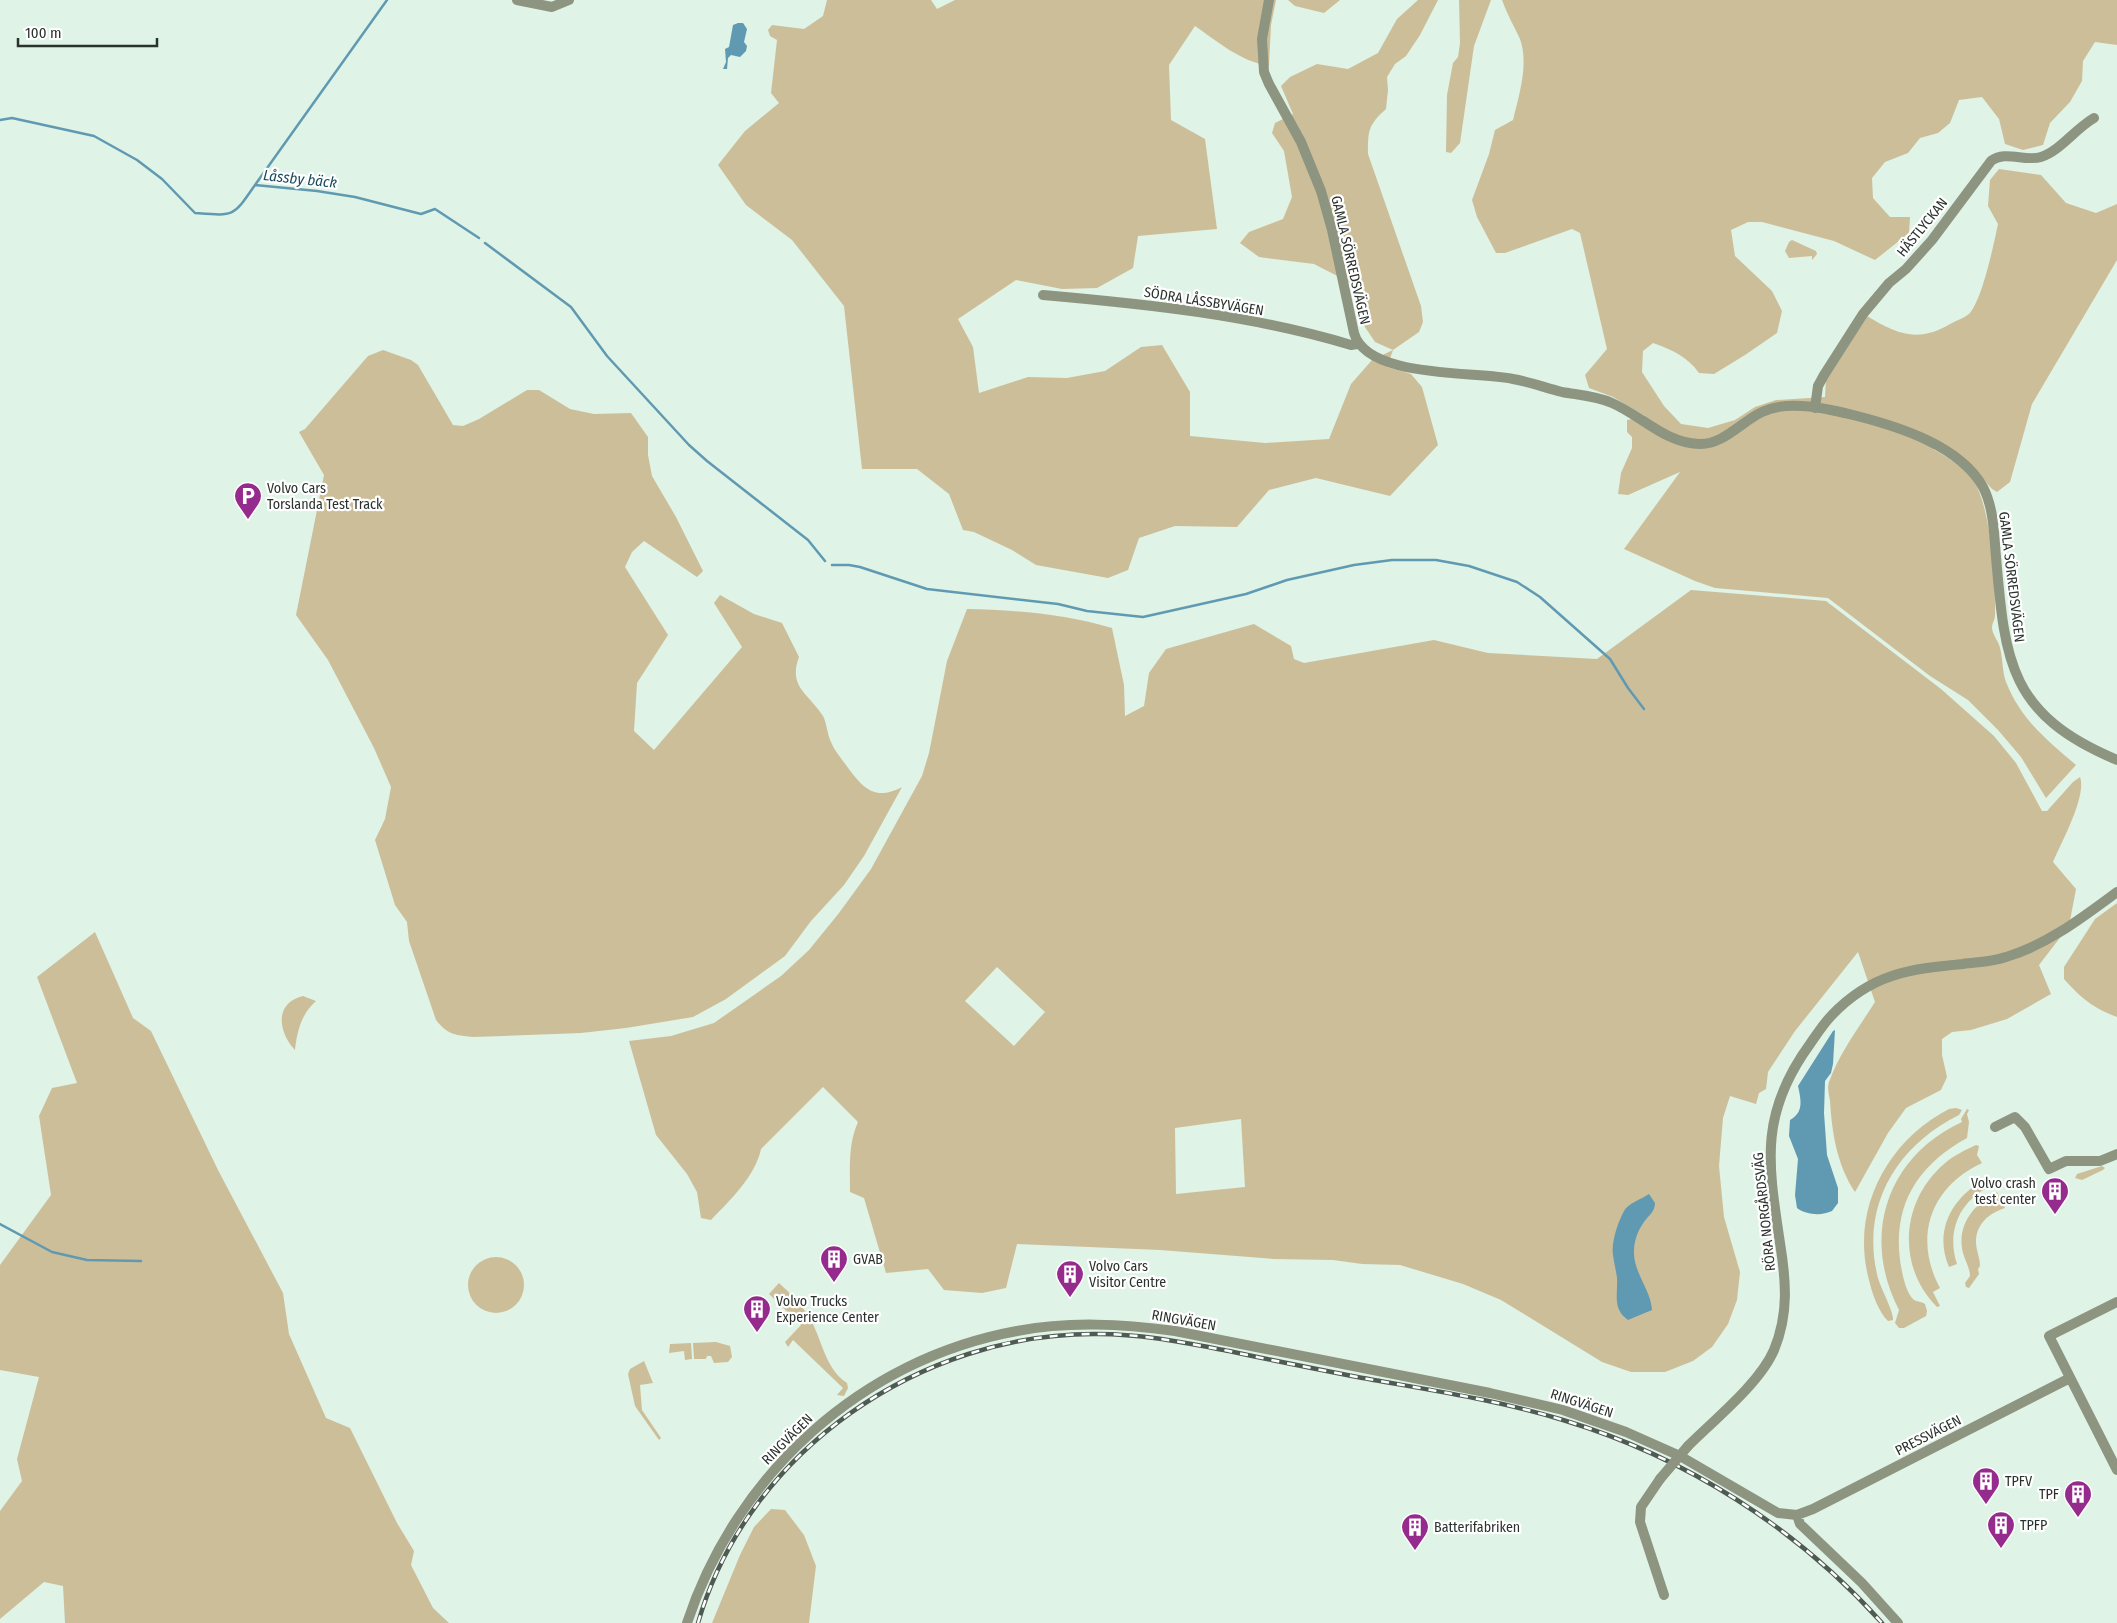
<svg xmlns="http://www.w3.org/2000/svg" width="2117" height="1623" font-family="'Fira Sans Condensed',sans-serif">
<style>
.green{fill:#cdbe9a;fill-rule:evenodd}
.water{fill:#609ab2}
.lines{fill:none;stroke-linecap:round;stroke-linejoin:round}
.stream{stroke:#609ab2;stroke-width:2.5}
.street{stroke:#8d947f;stroke-width:10}
.rail-casing{stroke:#4f5a53;stroke-width:4.5}
.rail{stroke:#fff;stroke-width:2.5;stroke-dasharray:8;stroke-linecap:butt}
.street-bridge{stroke:#8d947f;stroke-width:10}
.labels{text-anchor:middle;stroke-width:4.5;stroke-linejoin:round;paint-order:stroke}
.street-label{font-size:14px;fill:#2a322d;stroke:#fff}
.poi-label{font-size:14px;fill:#2a322d;stroke:#fff;text-anchor:start}
.water-label{font-size:15px;font-style:italic;fill:#1a4a5d;stroke:#fff}
</style>
<rect width="100%" height="100%" fill="#dff3e6"/>
<!-- green -->
<path class="green" d="M827 0H931L937 9 955 0H1276L1271 25 1269 66C1240 61 1218 42 1195 26L1169 65 1171 120 1205 139 1217 229 1138 236 1133 268 1097 288 1062 289 1016 280 958 319 973 347 979 393 1028 377 1067 378 1105 371 1141 347 1162 345 1190 392V436L1265 443 1329 439 1351 384 1372 360 1393 350 1375 342 1361 321 1351 283 1314 264 1259 257 1240 243 1249 232 1283 219 1292 197 1284 151 1272 133 1275 123 1293 114 1281 86 1290 77 1317 64 1348 69 1378 53 1397 19 1418 0H1438L1420 35 1406 56 1395 64 1387 77 1388 90 1386 109C1368 125 1368 131 1368 154L1421 306 1423 322 1419 332 1393 350 1387 367 1411 374 1422 387 1438 445 1390 496 1316 478 1269 490 1237 527 1175 526 1139 538 1128 570 1108 578 1036 565 1012 550 974 532 963 530 949 494 917 469H862L844 306 792 240 746 205 718 165 745 131 779 103 771 93 777 40 770 36 768 30 772 25 804 29 823 16Z
M1288 0H1340L1324 13 1295 6Z
M1459 0H1491L1474 46 1460 143 1451 153 1446 152 1447 95 1453 63 1458 57 1460 43Z
M1502 0H2117V45L2095 42 2083 61 2082 81 2070 102 2050 123 2043 145 2023 150 2005 144 1999 119 1982 97 1959 100 1950 123 1938 133 1920 138 1908 153 1885 162 1872 178 1873 198 1890 217H1910L1909 233 1875 260 1834 241 1762 222H1748L1731 230 1735 256 1772 291 1782 311 1777 333 1745 355 1714 374 1699 373C1687 356 1672 350 1653 343L1643 351 1642 372 1664 406 1681 424 1708 428 1735 420 1755 407 1776 400 1825 397 1826 380 1867 316C1898 335 1919 343 1952 323 1957 320 1964 318 1969 314 1982 301 1994 243 1998 224L1988 206 1990 180 1999 169 2041 175 2066 203 2096 213 2117 204V260L2032 404 2010 482 1997 492 1992 489 1979 474 1941 443 1933 449C1947 457 1965 467 1974 482 1991 507 1996 585 1995 616 1995 620 1992 623 1992 627 1992 635 1999 641 2000 648 2003 659 2002 671 2006 682 2021 720 2047 740 2076 765L2046 798 2021 757 1998 730 1968 700 1930 676 1828 598 1715 588 1695 581 1624 549 1680 472 1628 495 1618 494 1621 473 1632 448V437L1627 432V420L1645 416 1613 397 1589 388 1585 375 1607 349 1580 233 1572 229 1505 253H1496L1477 217 1472 200 1489 154 1495 130 1513 120C1519 95 1529 64 1520 39 1514 26 1507 14 1502 0Z
M1792 240 1816 251 1817 254 1812 260V256L1789 258 1785 251 1789 242Z
M383 350 411 360 418 365 453 425 463 426 479 419 527 390H539L570 409 594 414 631 413 648 437V455L652 476 676 517 703 571 697 577 644 541 632 552 625 567 668 635 637 683 634 731 654 750 742 647 714 603 720 595 754 614 782 623 799 657C788 687 808 693 823 716 827 724 827 734 831 742 834 750 841 758 846 765 862 787 874 802 902 787L864 856 844 885 811 921 785 956 726 999 693 1017 626 1028 581 1033 473 1037C455 1035 448 1035 436 1020L409 941 407 922 395 905 375 840 385 819 391 787 374 748 328 660 296 615 324 475 299 432 305 429 368 356Z
M1691 590 1826 601 1941 689 1994 736 2016 763 2042 811H2047L2073 782 2080 777C2087 796 2061 843 2053 862L2076 889 2069 926 2039 965 2051 994 2007 1019 1971 1030 1952 1032 1942 1039V1055L1947 1077 1941 1090 1906 1108 1888 1133 1855 1192C1837 1165 1832 1133 1830 1101 1829 1095 1827 1087 1829 1082 1839 1054 1859 1027 1875 1002L1858 952 1795 1031 1768 1072 1766 1089 1759 1093 1756 1104 1730 1096 1723 1118 1719 1166 1724 1217 1740 1272 1737 1300 1728 1324 1712 1347 1693 1361 1665 1372H1631L1602 1362 1501 1300 1463 1284 1400 1265 1362 1264 1333 1260 1274 1259 1160 1250 1017 1244 1006 1288 982 1293 944 1290 928 1269 886 1273 864 1198 850 1192C850 1168 848 1144 858 1122L823 1087 761 1149C755 1177 730 1200 711 1220L701 1218 697 1192 687 1174 656 1135 629 1041 671 1036 714 1023 781 976 809 950 839 913 871 869 922 776 929 753 947 661 967 609C1016 610 1065 614 1112 628L1124 685 1125 716 1144 706 1149 673 1166 649 1254 624 1291 646 1294 659 1304 663 1434 640 1488 653 1597 659ZM997 967 1045 1012 1014 1046 965 1001ZM1241 1119 1245 1187 1176 1194 1175 1128Z
M2117 903V1017C2093 1008 2081 998 2064 979V967L2095 919Z
M95 932 133 1018 151 1031 218 1170 283 1293 289 1334 326 1418 350 1428 397 1523 414 1551 411 1565 433 1608 449 1623H65L63 1586 44 1582 0 1619V1511L22 1481 17 1459 39 1377 0 1370V1265L51 1195 39 1116 52 1088 77 1083 37 977Z
M303 996 316 1001C301 1014 297 1032 295 1050 278 1032 274 1003 303 996Z
M1949 1109 1956 1108 1962 1110 1959 1115C1898 1145 1861 1204 1877 1274 1879 1286 1894 1311 1893 1320L1888 1321C1878 1311 1872 1293 1869 1280 1850 1210 1887 1141 1949 1109Z
M1967 1109 1969 1110 1967 1114 1969 1122 1967 1138C1918 1165 1893 1204 1900 1260 1902 1272 1905 1292 1914 1300 1917 1302 1921 1301 1925 1304L1927 1311 1926 1316 1904 1328H1899L1895 1323 1899 1310C1861 1237 1886 1157 1962 1122L1961 1119Z
M1976 1145 1979 1146 1977 1155 1982 1163C1930 1187 1913 1238 1940 1288L1933 1292 1940 1306 1937 1307C1897 1267 1900 1202 1944 1164 1953 1156 1965 1150 1976 1145Z
M2102 1166 2105 1168 2103 1170 2082 1180 2075 1178 2077 1174Z
M1988 1178 1991 1186C1960 1200 1946 1231 1957 1264L1949 1267C1933 1230 1953 1195 1988 1178Z
M1997 1192 2005 1208C1989 1213 1976 1224 1976 1242 1976 1250 1980 1258 1980 1266L1978 1269 1979 1274 1969 1288 1966 1287 1965 1283 1970 1276C1970 1268 1965 1261 1963 1253 1956 1225 1974 1204 1997 1192Z
M468 1285a28 28 0 1 1 56 0a28 28 0 1 1-56 0Z
M779 1283C790 1293 800 1303 808 1315 822 1337 824 1368 847 1383L848 1388 844 1396 837 1395 843 1388 793 1340 788 1347 785 1342 801 1325 769 1294Z
M716 1342 730 1346 732 1357 728 1362 714 1363 711 1356H707L706 1359H694L693 1343Z
M691 1343 692 1359 685 1360 684 1351 669 1353 670 1344Z
M644 1361 653 1383 640 1385 642 1410 661 1438 659 1440 635 1406 628 1374 630 1369Z
M804 1416 809 1417 811 1422 804 1431 799 1432 795 1430 794 1426Z
M771 1509 785 1510 804 1535 816 1566 809 1623H712L740 1555 754 1527Z"/>
<!-- water -->
<path class="water" d="M738 23H743L747 29 744 42 747 46 746 51 740 57 731 55 728 58 727 69H723L726 62 725 49 729 47 733 25Z
M1835 1030 1833 1064 1831 1073 1825 1081 1824 1113 1827 1155 1838 1188V1203L1832 1211C1822 1216 1806 1215 1797 1208L1795 1195 1798 1159 1789 1136 1790 1120C1804 1112 1801 1100 1798 1086L1833 1031Z
M1649 1194 1655 1203C1655 1212 1649 1215 1644 1222 1638 1230 1634 1241 1634 1251 1633 1272 1651 1290 1652 1310L1628 1320C1612 1309 1618 1294 1617 1278 1616 1270 1614 1263 1613 1255 1611 1242 1618 1222 1624 1211 1628 1203 1642 1199 1649 1194Z"/>
<g class="lines">
<!-- stream -->
<path class="stream" d="M0 120 12 118 94 136 137 160 162 179 195 213C235 216 233 217 255 185L317 191 355 197 421 214 435 209 479 238
M255 185 387 0
M485 243 571 307 607 356 689 445 707 461 808 540 825 561
M832 565H849L860 567 927 589 1058 604 1087 611 1143 617 1246 594 1287 580 1354 565 1392 560H1436L1469 566 1517 582 1540 597 1610 659 1628 688 1644 709
M0 1224 52 1252 87 1260 141 1261"/>
<!-- street -->
<path class="street" d="M517 0 552 7 569 0
M1269 0 1262 39 1264 72 1269 84 1301 142 1321 191 1332 230 1354 333C1367 379 1475 371 1513 379 1530 382 1546 388 1562 392 1579 395 1597 396 1612 403 1642 416 1665 443 1699 444 1723 445 1741 422 1762 412 1789 399 1829 409 1857 416 1900 427 1960 446 1983 487 1994 508 1994 535 1996 557 2005 663 2010 715 2117 760
M1043 295C1146 304 1252 315 1351 345L1357 344
M1815 408 1818 386 1824 375 1863 314 1889 283 1906 269 1932 240 1991 161C2005 150 2025 162 2041 157 2060 151 2075 129 2094 118
M1995 1127 2015 1117 2025 1127 2049 1169 2066 1161H2100L2117 1154
M2117 1302 2049 1336 2117 1470
M1688 1446C1714 1420 1760 1383 1774 1350 1789 1314 1786 1280 1780 1243 1768 1163 1759 1114 1810 1044 1817 1034 1824 1023 1832 1015 1871 974 1909 969 1963 964 1977 962 1992 962 2006 957 2047 945 2083 917 2117 892
M1660 1479 1641 1507 1640 1522 1664 1595
M1797 1515 1800 1524 1862 1583 1898 1623
M687 1623C736 1474 862 1359 1017 1331 1070 1321 1122 1324 1175 1331L1490 1393 1563 1410 1626 1432 1680 1456 1778 1513 1797 1515 1813 1509 2070 1378"/>
<!-- rail casing -->
<g class="rail-casing">
<path id="rail" d="M698 1623C748 1450 922 1332 1098 1334 1143 1334 1186 1343 1229 1351 1270 1360 1311 1368 1352 1376 1422 1389 1495 1399 1563 1420 1686 1457 1797 1528 1882 1623"/>
</g>
<!-- rail -->
<use href="#rail" class="rail"/>
<!-- street-bridge -->
<path class="street-bridge" d="M1660 1479 1688 1446"/>
</g>
<!-- icons -->
<defs>
<g id="parking-pin" transform="scale(1.4375)"><path d="M0 17L-7.5 6A9.5 9.5 0 1 1 7.5 6Z" fill="#962b8e" stroke="#fff"/><path d="M-3.5-5.5H1a3.5 3.5 0 0 1 0 7H-1V5.5H-3.5ZM-1-3.4V-.6H.8a1.4 1.4 0 0 0 0-2.8Z" fill="#fff"/></g>
<g id="building-pin" transform="scale(1.4375)"><path d="M0 17L-7.5 6A9.5 9.5 0 1 1 7.5 6Z" fill="#962b8e" stroke="#fff"/><path d="M-4-6H4V6H1V3H-1V6H-4ZM-2.5-4.3h1.7v1.8h-1.7ZM.8-4.3h1.7v1.8H.8ZM-2.5-1h1.7V.8h-1.7ZM.8-1h1.7V.8H.8Z" fill="#fff"/></g>
</defs>
<g fill-rule="evenodd">
<use href="#parking-pin" x="248" y="496"/>
<use href="#building-pin" x="2055" y="1191"/>
<use href="#building-pin" x="834" y="1259"/>
<use href="#building-pin" x="1070" y="1274"/>
<use href="#building-pin" x="757" y="1309"/>
<use href="#building-pin" x="1986" y="1481"/>
<use href="#building-pin" x="2078" y="1494"/>
<use href="#building-pin" x="2001" y="1525"/>
<use href="#building-pin" x="1415" y="1527"/>
</g>
<g class="labels">
<!-- street labels -->
<g class="street-label">
<text transform="translate(1922 227) rotate(-51)" y="5">HÄSTLYCKAN</text>
<text transform="translate(1351 260) rotate(77)" y="5">GAMLA SÖRREDSVÄGEN</text>
<text transform="translate(1204 301) rotate(9)" y="5">SÖDRA LÅSSBYVÄGEN</text>
<text transform="translate(2012 577) rotate(83)" y="5">GAMLA SÖRREDSVÄGEN</text>
<text transform="translate(1764 1212) rotate(-96)" y="5">RÖRA NORGÅRDSVÄG</text>
<text transform="translate(1184 1320) rotate(10)" y="5">RINGVÄGEN</text>
<text transform="translate(1582 1403) rotate(18)" y="5">RINGVÄGEN</text>
<text transform="translate(1928 1435) rotate(-27)" y="5">PRESSVÄGEN</text>
<text transform="translate(787 1439) rotate(-45)" y="5">RINGVÄGEN</text>
</g>
<!-- poi labels -->
<g class="poi-label">
<text x="267" y="493">Volvo Cars<tspan x="267" dy="16">Torslanda Test Track</tspan></text>
<text x="2036" y="1188" text-anchor="end">Volvo crash<tspan x="2036" dy="16">test center</tspan></text>
<text x="853" y="1264">GVAB</text>
<text x="1089" y="1271">Volvo Cars<tspan x="1089" dy="16">Visitor Centre</tspan></text>
<text x="776" y="1306">Volvo Trucks<tspan x="776" dy="16">Experience Center</tspan></text>
<text x="2005" y="1486">TPFV</text>
<text x="2059" y="1499" text-anchor="end">TPF</text>
<text x="2020" y="1530">TPFP</text>
<text x="1434" y="1532">Batterifabriken</text>
</g>
<!-- water labels -->
<g class="water-label">
<text transform="translate(300 179) rotate(6)" y="5">Låssby bäck</text>
</g>
</g>
<!-- scale -->
<path d="M18 38v8h139v-8" fill="none" stroke="#2a322d" stroke-width="2.5"/>
<text x="25" y="38" font-size="15" fill="#2a322d" stroke="#ffffff" stroke-width="4" paint-order="stroke">100 m</text>
</svg>
